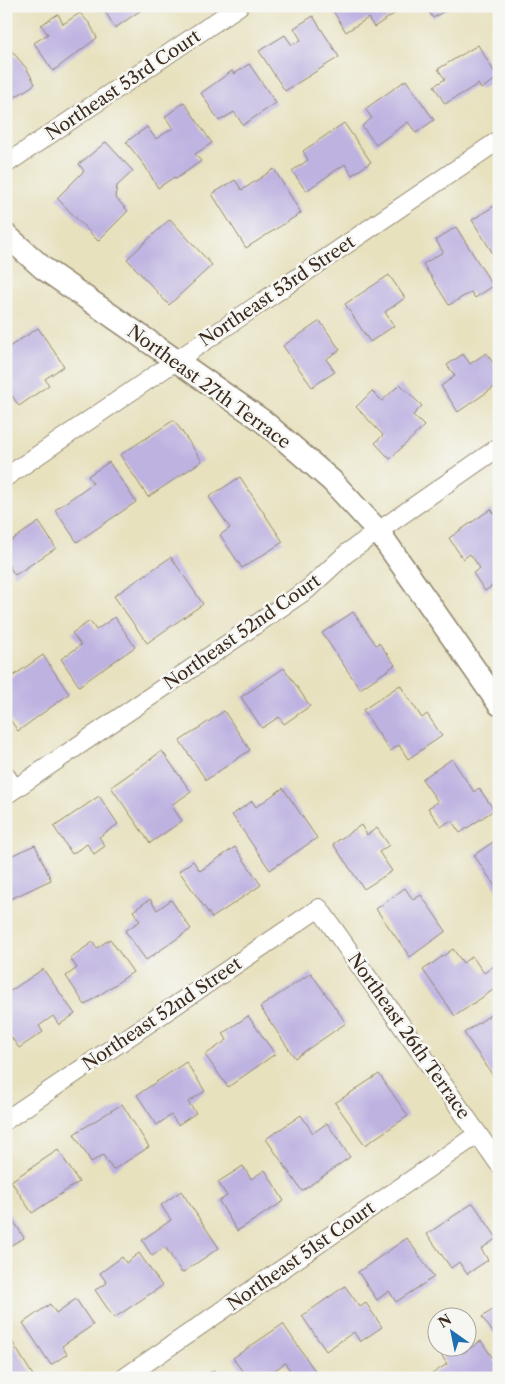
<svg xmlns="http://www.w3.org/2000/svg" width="505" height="1384" font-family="'Libre Caslon Text',serif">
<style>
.building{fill:#beb2e1}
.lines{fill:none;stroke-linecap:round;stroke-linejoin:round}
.minor-casing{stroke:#91866e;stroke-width:20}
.tertiary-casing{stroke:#91866e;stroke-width:25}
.minor{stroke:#fff;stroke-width:18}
.tertiary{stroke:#fff;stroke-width:22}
.labels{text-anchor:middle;stroke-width:5;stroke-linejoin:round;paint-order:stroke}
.street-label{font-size:18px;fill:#3b2a1e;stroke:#f6f6f2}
</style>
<rect width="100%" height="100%" fill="#f6f6f2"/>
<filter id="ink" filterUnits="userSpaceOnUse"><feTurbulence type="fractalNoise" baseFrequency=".02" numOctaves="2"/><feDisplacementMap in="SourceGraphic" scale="10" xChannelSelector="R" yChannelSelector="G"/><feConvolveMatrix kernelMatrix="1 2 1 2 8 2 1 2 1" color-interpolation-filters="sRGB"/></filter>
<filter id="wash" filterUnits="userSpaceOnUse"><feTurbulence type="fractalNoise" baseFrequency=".0096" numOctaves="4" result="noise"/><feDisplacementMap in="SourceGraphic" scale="20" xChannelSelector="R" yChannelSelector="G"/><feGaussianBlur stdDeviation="1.12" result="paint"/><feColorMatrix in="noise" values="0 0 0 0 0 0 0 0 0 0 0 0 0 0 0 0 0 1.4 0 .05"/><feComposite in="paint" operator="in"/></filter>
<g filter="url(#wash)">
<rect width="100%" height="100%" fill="#e7e1be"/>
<g id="blocks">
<!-- building -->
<path class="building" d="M102 6H147L115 28Z
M330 6H406L374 27 368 18 346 32Z
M425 6H448L449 8 433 18Z
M80 13 90 24 97 38 53 71 34 43 48 34 41 25 58 14 63 24Z
M313 16 339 57 285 91 259 51 285 35 292 45 301 40 294 28Z
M478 45 498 78 481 89 478 84 445 104 434 86 445 79 438 69Z
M10 49 27 69 35 84 6 103V51Z
M249 64 276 103 243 125 234 112 219 121 201 93 232 71 234 74Z
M406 80 434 120 416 133 408 122 376 145 362 126 372 118 365 109Z
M184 102 212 143 195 154 201 161 176 179 174 177 158 188 145 166 126 142 147 127 156 139 173 128 165 117Z
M344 123 371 162 352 175 345 164 306 191 292 171 308 160 303 151Z
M106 142 133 171 117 186 115 197 128 211 98 241 57 198 84 171 79 164Z
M274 169 301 213 246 248 212 194 235 180 242 190Z
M499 203V263L472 220Z
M170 219 212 265 169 305 127 259Z
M456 227 493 286 475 298 471 292 449 305 423 264 443 252 436 240Z
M389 275 405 298 385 312 394 326 370 342 345 304Z
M499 297V308L494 301Z
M320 321 340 350 326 359 335 372 312 387 283 346Z
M38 328 64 366 45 379 49 385 19 406 6 387V349Z
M486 353 499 371V384L458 412 441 386 455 376 447 365 463 354 470 364Z
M400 384 422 406 413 415 424 426 390 459 375 443 383 435 356 407 372 391 382 401Z
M174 420 202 461 148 497 120 455Z
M109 462 136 502 77 542 55 510 93 483 88 476Z
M240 477 283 542 242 568 220 535 230 528 209 497Z
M491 509 499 520V581L485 591 473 573 480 568 470 554 463 559 449 538Z
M39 522 56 548 15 575 6 562V544Z
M171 557 203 604 147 643 114 596Z
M353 612 376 645 379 643 395 665 360 689 322 633Z
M115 617 135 647 79 686 61 659 81 645 72 633 90 621 96 630Z
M43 655 69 694 18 731 6 714V676L9 679Z
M284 668 310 706 284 724 279 717 262 728 241 697Z
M400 685 422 718 427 714 442 736 408 759 399 745 390 751 363 710Z
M224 711 250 750 206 780 180 741Z
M162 751 191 792 171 805 182 821 150 843 111 787Z
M452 759 474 792 479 788 494 810 460 833 451 820 441 827 428 808 438 802 422 779Z
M283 788 317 838 270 870 232 815 252 801 256 807Z
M99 796 118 824 99 837 105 846 94 854 87 844 72 854 54 827Z
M361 825 367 835 377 828 389 845 379 852 392 871 364 889 333 844Z
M499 838V892L474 855Z
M35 845 51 880 6 901V858Z
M235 847 261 885 212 918 179 871 193 861 200 871Z
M405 888 413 900 421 895 446 931 410 957 376 909Z
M150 899 157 910 171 900 191 929 146 960 125 931 140 921 133 911Z
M110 939 133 972 85 1005 66 976 77 968 70 958 93 942 97 948Z
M453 949 463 963 472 956 484 973 497 964 499 966V986L455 1016 423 970Z
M43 969 75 1014 59 1025 53 1016 39 1026 43 1032 19 1048 6 1030V994Z
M311 973 346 1023 295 1058 260 1007Z
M499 1009V1078L496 1080 464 1033Z
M248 1016 275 1054 228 1087 205 1055 227 1040 223 1033Z
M186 1062 205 1091 188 1102 196 1113 178 1125 171 1115 157 1125 137 1095Z
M379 1074 408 1116 365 1145 335 1103Z
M122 1104 149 1147 113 1170 103 1155 91 1162 74 1134Z
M301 1115 313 1133 327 1123 350 1157 302 1191 266 1139Z
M58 1150 79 1182 32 1213 11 1181Z
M243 1166 251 1179 265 1170 284 1201 237 1231 219 1201 227 1196 218 1182Z
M181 1191 219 1248 182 1273 165 1247 152 1256 142 1240 171 1220 161 1205Z
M473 1203 497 1238 481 1249 488 1260 467 1274 459 1262 451 1268 427 1234Z
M6 1208 24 1238 6 1248Z
M407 1238 434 1277 396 1302 389 1291 377 1300 358 1272Z
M139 1253 162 1286 114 1318 95 1290 107 1283 100 1273 122 1257 126 1263Z
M345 1286 360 1307 366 1303 382 1327 360 1342 354 1332 326 1351 302 1316Z
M76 1299 93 1325 62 1346 67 1354 51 1365 23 1323 50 1304 56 1313Z
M499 1305V1341L482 1317Z
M283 1324 317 1374 312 1378H295L285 1363 264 1378H247L233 1358Z
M9 1337 34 1377 32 1378H6V1339Z
M481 1341 499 1367V1376L495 1378H435L432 1374 447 1364 441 1354 452 1346H458L463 1353Z
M214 1370 219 1378H201Z"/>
</g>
</g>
<g filter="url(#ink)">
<use href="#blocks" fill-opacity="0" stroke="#91866e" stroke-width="1"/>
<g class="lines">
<!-- minor casing -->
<g class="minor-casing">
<path id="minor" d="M6 164 239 6
M6 477 499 140
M6 776 15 789
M6 795 308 589 347 553 499 447
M6 1120 319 908 499 1164
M124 1378 478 1134"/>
</g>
<!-- tertiary casing -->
<g class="tertiary-casing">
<path id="tertiary" d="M6 235 43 268 263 421 332 481 378 531 499 704"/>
</g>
<!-- minor -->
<use href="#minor" class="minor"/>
<!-- tertiary -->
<use href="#tertiary" class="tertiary"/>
</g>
</g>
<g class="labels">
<!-- street labels -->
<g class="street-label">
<text transform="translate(123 85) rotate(-34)" y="6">Northeast 53rd Court</text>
<text transform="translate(277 291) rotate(-34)" y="6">Northeast 53rd Street</text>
<text transform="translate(209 387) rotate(36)" y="6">Northeast 27th Terrace</text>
<text transform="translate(242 632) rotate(-35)" y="6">Northeast 52nd Court</text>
<text transform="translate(162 1014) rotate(-34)" y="6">Northeast 52nd Street</text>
<text transform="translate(409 1036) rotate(55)" y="6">Northeast 26th Terrace</text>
<text transform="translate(301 1256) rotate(-35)" y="6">Northeast 51st Court</text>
</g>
</g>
<!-- margin -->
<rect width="505" height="1384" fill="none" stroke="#f6f6f2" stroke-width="25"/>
<!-- north arrow -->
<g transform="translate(452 1332) rotate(327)"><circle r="24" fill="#f6f6f2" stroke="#aba49d"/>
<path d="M0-4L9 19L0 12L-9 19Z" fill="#1f6fb2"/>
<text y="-8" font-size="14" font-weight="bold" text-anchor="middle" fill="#3b2a1e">N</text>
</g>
</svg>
